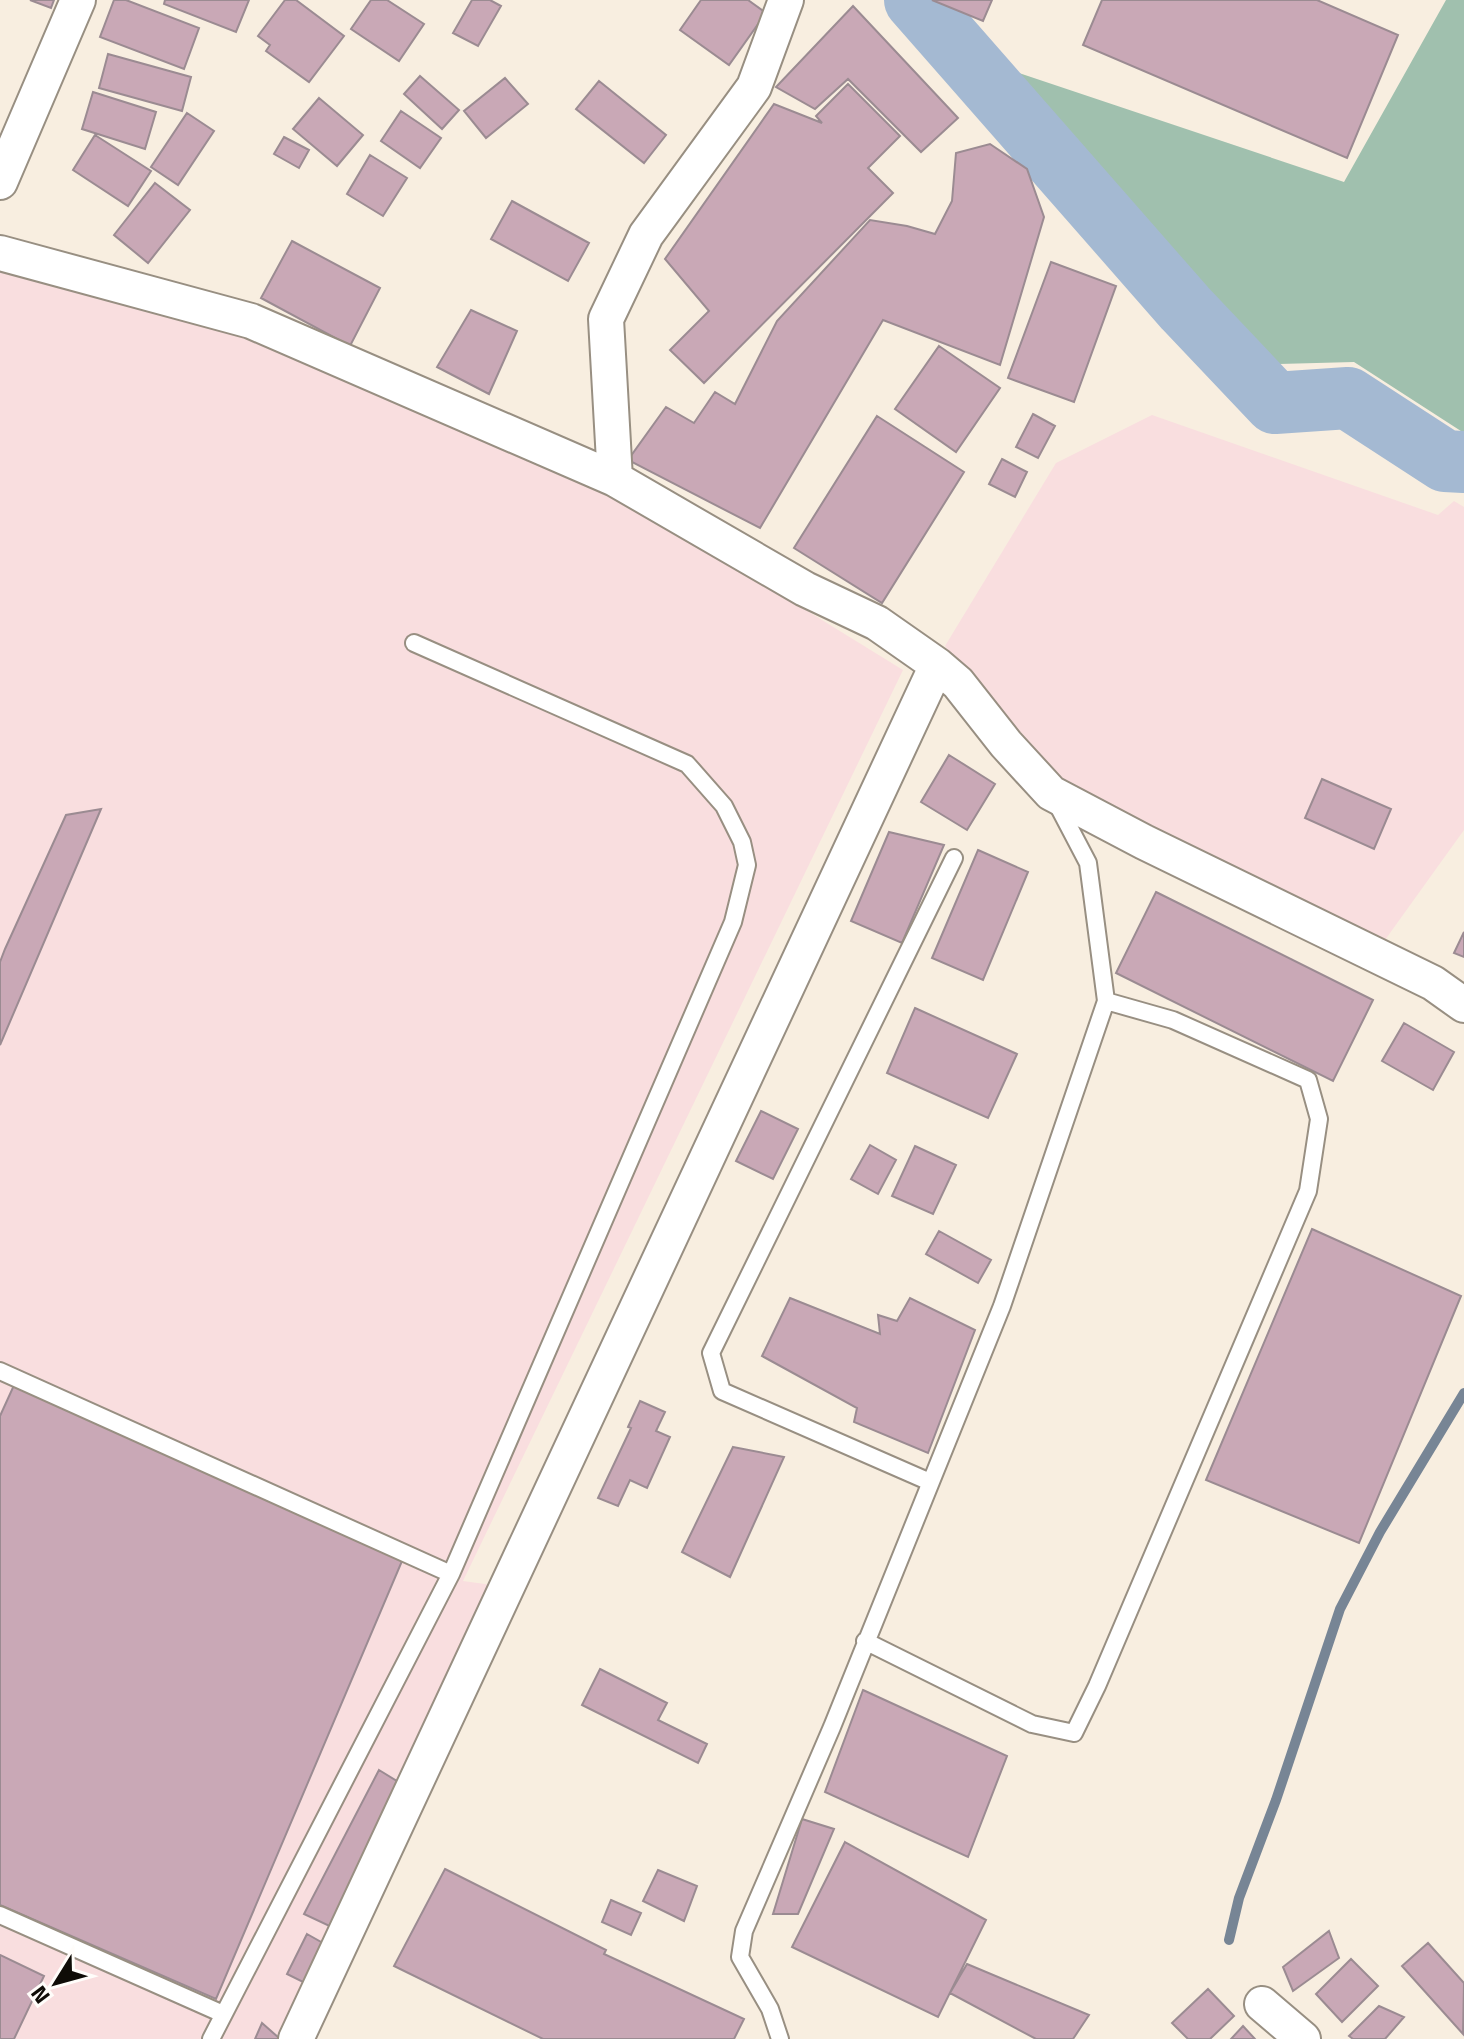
<svg xmlns="http://www.w3.org/2000/svg" width="1464" height="2039" font-family="'Titillium Web',sans-serif">
<style>
.industrial{fill:#f9dedf}
.forest{fill:#a0c0ae}
.lines{fill:none;stroke-linecap:round;stroke-linejoin:round}
.stream{stroke:#778595;stroke-width:10}
.river{stroke:#a4b9d2;stroke-width:62}
.building{fill:#c9a8b6;stroke:#9b8b92;stroke-width:2}
.service-casing{stroke:#988f82;stroke-width:20}
.minor-casing{stroke:#988f82;stroke-width:38}
.service{stroke:#fff;stroke-width:16}
.minor{stroke:#fff;stroke-width:34}
</style>
<rect width="100%" height="100%" fill="#f8eee0"/>
<!-- industrial -->
<path class="industrial" d="M0 245 257 339 629 501 903 670 463 1581 514 1588 295 2039H0Z
M1152 415 1438 515 1454 501 1464 507V830L1385 940 1263 885 1052 776 945 646 1056 463Z"/>
<!-- forest -->
<path class="forest" d="M1446 0H1464V433L1354 362 1279 364 965 55 1344 182Z"/>
<g class="lines">
<!-- stream -->
<path class="stream" d="M1229 1940 1239 1898 1276 1800 1340 1609 1380 1532 1464 1393"/>
<!-- river -->
<path class="river" d="M915 0 1185 308 1275 403 1348 398 1445 461 1464 462"/>
</g>
<!-- building -->
<path class="building" d="M30 0H54L51 8Z
M114 0H126L199 28 184 69 100 37Z
M165 0H249L236 32 164 4Z
M285 0H296L344 36 309 82 266 51 270 45 258 36Z
M371 0H387L424 24 399 61 351 29Z
M472 0H490L501 6 478 46 453 33Z
M701 0H748L766 13 729 65 680 30Z
M932 0H992L983 21Z
M1102 0H1317L1398 35 1347 158 1083 45Z
M853 6 958 118 921 152 848 79 815 109 776 87Z
M108 54 191 77 182 111 99 88Z
M420 76 459 110 442 129 404 94Z
M505 78 528 104 486 138 464 111Z
M599 81 666 135 644 163 576 109Z
M848 84 900 136 868 168 893 193 704 383 670 350 709 311 665 259 774 104 822 123 816 116Z
M93 92 156 112 145 149 82 129Z
M319 98 363 135 337 166 293 129Z
M401 111 441 138 420 168 381 141Z
M187 113 214 131 178 185 151 167Z
M95 135 151 171 128 206 73 170Z
M284 137 309 150 299 168 274 154Z
M990 144 1027 169 1044 217 1000 365 883 320 760 528 628 460 666 407 694 423 715 392 735 404 777 321 870 220 907 226 935 234 952 201 956 153Z
M370 155 407 178 383 216 347 194Z
M155 183 190 210 148 263 114 235Z
M512 201 589 243 568 281 491 239Z
M292 241 380 288 350 346 261 298Z
M1051 262 1116 286 1074 402 1008 378Z
M471 310 517 331 489 394 437 367Z
M939 346 1000 388 956 452 895 409Z
M1033 414 1055 426 1038 458 1016 447Z
M877 416 964 472 882 603 794 548Z
M1002 459 1027 472 1015 497 989 484Z
M949 755 995 784 967 830 921 802Z
M1322 779 1391 809 1374 849 1305 818Z
M101 809 0 1045V962L5 949 66 815Z
M889 832 944 845 902 943 851 921Z
M978 850 1028 872 983 980 932 958Z
M1156 892 1373 1000 1333 1081 1116 973Z
M1464 932V957L1454 953Z
M915 1008 1017 1054 988 1118 887 1073Z
M1404 1023 1454 1052 1433 1090 1382 1061Z
M761 1111 798 1129 773 1179 736 1161Z
M870 1145 896 1160 878 1194 851 1179Z
M915 1146 956 1165 933 1214 892 1196Z
M1312 1229 1461 1296 1359 1543 1206 1480Z
M939 1231 991 1260 978 1283 926 1254Z
M790 1298 880 1334 878 1315 897 1321 910 1298 975 1330 928 1453 854 1422 857 1408 762 1356Z
M15 1383 405 1554 216 1999 0 1905V1416Z
M640 1401 665 1412 656 1431 670 1437 647 1488 630 1480 618 1506 598 1498 631 1428 628 1427Z
M733 1447 784 1457 730 1577 682 1552Z
M600 1669 667 1703 658 1720 707 1744 698 1763 582 1705Z
M863 1690 1007 1756 968 1857 825 1792Z
M379 1770 405 1786 340 1931 304 1914Z
M802 1819 834 1829 798 1914H773Z
M845 1842 986 1920 938 2017 792 1947Z
M445 1869 606 1950 604 1954 744 2019 734 2039H543L394 1966Z
M658 1870 697 1886 684 1921 643 1901Z
M611 1900 641 1913 631 1935 602 1922Z
M1329 1931 1339 1958 1293 1991 1283 1967Z
M307 1934 328 1946 309 1985 287 1974Z
M1428 1943 1464 1983 1463 2034 1402 1966Z
M0 1955 44 1976 14 2039H0Z
M1351 1959 1378 1986 1342 2022 1316 1994Z
M967 1964 1089 2015 1073 2039H1036L950 1993Z
M1208 1989 1234 2016 1210 2039H1188L1172 2023Z
M1379 2006 1404 2017 1385 2039H1353L1349 2036Z
M262 2023 279 2038V2039H255Z
M1243 2026 1255 2039H1231Z"/>
<g class="lines">
<!-- service casing -->
<g class="service-casing">
<path id="service" d="M0 1371 451 1574
M930 1482 722 1391 711 1353 954 858
M865 1641 1032 1724 1074 1733 1097 1686 1308 1191 1319 1119 1308 1080 1173 1020 1106 1001
M0 1915 223 2014
M211 2039 451 1574 733 922 747 865 742 842 724 806 687 764 414 643
M780 2039 770 2009 740 1957 744 1931 832 1727 1002 1306 1106 1001 1088 863 1056 802"/>
</g>
<!-- minor casing -->
<g class="minor-casing">
<path id="minor" d="M0 182 78 0
M0 253 251 321 615 479 805 589 877 623 937 665 958 683 1006 744 1051 793 1144 842 1433 983 1464 1005
M615 479 606 319 646 235 754 87 786 0
M1262 2004 1303 2039
M296 2039 937 665"/>
</g>
<!-- service -->
<use href="#service" class="service"/>
<!-- minor -->
<use href="#minor" class="minor"/>
</g>
<!-- north arrow -->
<g transform="translate(56 1983) rotate(233)" stroke="#fffdfa" stroke-width="6" paint-order="stroke">
<path d="M0-6L14 30L0 20L-14 30Z" fill="#0f0c07"/>
<text y="-12" font-size="22" font-weight="bold" text-anchor="middle" fill="#0f0c07">N</text>
</g>
</svg>
